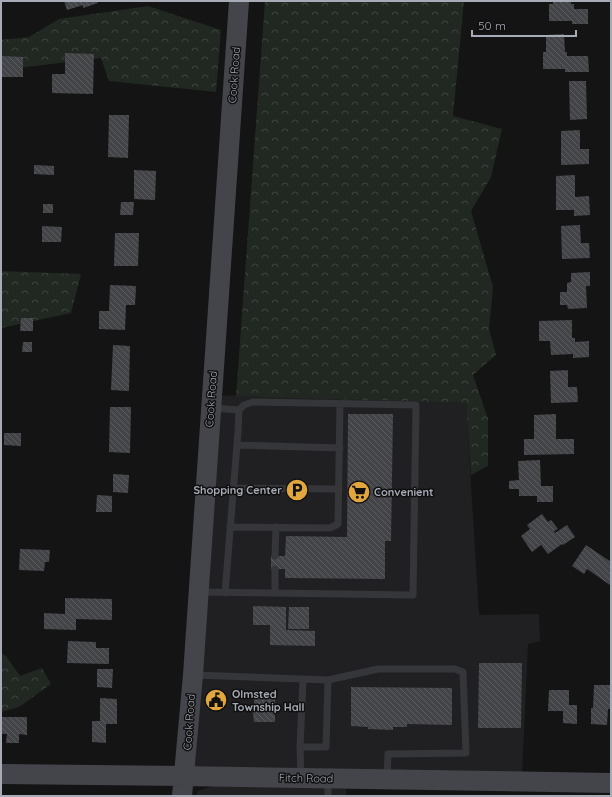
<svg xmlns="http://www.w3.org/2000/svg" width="612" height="797" font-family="Quicksand,sans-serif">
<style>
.built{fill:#202022}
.forest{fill:url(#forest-crowns)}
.building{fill:url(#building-back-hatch)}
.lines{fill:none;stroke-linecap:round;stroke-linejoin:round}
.lane{stroke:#35363a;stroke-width:7}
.secondary{stroke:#43454a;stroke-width:20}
.labels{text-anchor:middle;stroke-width:3;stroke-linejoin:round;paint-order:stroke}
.street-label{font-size:11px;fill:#a7abb5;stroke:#0f0f10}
.poi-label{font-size:11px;font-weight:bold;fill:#a7abb5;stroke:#0f0f10;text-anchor:start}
</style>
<defs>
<pattern id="forest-crowns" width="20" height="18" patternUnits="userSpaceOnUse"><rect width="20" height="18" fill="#202821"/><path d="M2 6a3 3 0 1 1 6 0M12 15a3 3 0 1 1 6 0" fill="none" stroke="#3e443f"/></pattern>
<pattern id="building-back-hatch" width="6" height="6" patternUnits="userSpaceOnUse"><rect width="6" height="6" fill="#434448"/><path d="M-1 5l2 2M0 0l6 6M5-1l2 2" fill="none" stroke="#5b5c60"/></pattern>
</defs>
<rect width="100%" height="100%" fill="#141415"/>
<!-- built -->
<path class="built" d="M246 395 466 403 479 615 539 614 540 641 528 644 522 776 193 766 216 396Z
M218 784 346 789V796H196L198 791Z"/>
<!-- forest -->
<path class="forest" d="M265 1H464L453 116 502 129 491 177 471 211 493 287 489 329 496 355 473 375 488 419V466L471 475 466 403 236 396Z
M148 6 221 30 216 92 109 81 101 58 1 70V40L29 37 59 19Z
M1 271 81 274 71 313 1 328Z
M1 653 6 656 20 676 42 668 51 684 19 707 1 712Z"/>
<!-- building -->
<path class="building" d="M64 1H97L98 3 83 8V5L67 10Z
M553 1H571V4H574V9H588V24H572V21H549V4H553Z
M564 34 565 52H567V56H588L589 72H565V69H543V52H546V35Z
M65 53 94 54 93 94 52 93V74H65Z
M2 56 23 57V77H1Z
M569 81H586L587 119 570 120Z
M109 115H129L128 158 108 157Z
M580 130V149H589V164L561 165V131Z
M34 165 54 166V175L34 174Z
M134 170 156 171 155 200 134 199Z
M575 175V197L589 196 590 215 574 216V210H556V176Z
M121 202H134L133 215H120Z
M43 204H53V213H43Z
M580 225 581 243H589L590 258 562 259 561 226Z
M42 226 62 227 61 242H42Z
M115 233H139L138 266H114Z
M590 272V286H586L587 308 568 309 567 305H560V292H567V283L571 282V273Z
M110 285 136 286 135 305H126L125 330 99 329V311H109Z
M21 318H33V331H20Z
M572 320V338H575V342L589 341V357L573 358V354L551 355 550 341H539V321Z
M23 342H32V352H22Z
M113 345 130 346 129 391 111 390Z
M568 370V387H577L578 402 551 403 550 371Z
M110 407H131L130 453 109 452Z
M348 414H393L391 541H385V579L285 578V569H271V556H285L286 536 347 537Z
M556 414V439H574V454L524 455V439H534V415Z
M4 433H21V446L4 445Z
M540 460 541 486H553V502H537V496H519V489H509V481L519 480 518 461Z
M113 474 129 475 128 493 113 492Z
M97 495 112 496V512H96Z
M542 514 548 522 551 520 558 529 554 531 555 533 567 525 575 537 563 545 562 544 548 554 541 545 532 552 521 536 530 529 527 525Z
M586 545 611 562 610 585 587 569 584 574 572 566Z
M20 549 50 550 49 562H45L44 571 19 570Z
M65 598 112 599V620L76 619V630L44 629V613L65 614Z
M253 606 286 607V630L315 631V646L270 645V625H253Z
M289 607H309V629H288Z
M68 641 96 642V648H109V664L67 663Z
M479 663H522L521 728H478Z
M97 669H113L112 688 97 687Z
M594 685H610L611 709H608L607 725 591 724V708H593Z
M351 687 452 688V725L407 724V727H393V730L368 729V727L351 726Z
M549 690H569V705H577V724L563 723V711H548Z
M254 697 275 698V722H254L252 704H254Z
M100 698 117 699V724H106V743L92 742V721H100Z
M1 717H27V735L19 734V743H6L7 734H1Z"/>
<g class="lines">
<!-- lane -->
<path class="lane" d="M237 445 340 448
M234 488 339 489
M230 527 330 528 338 524 340 404
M275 556 276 527
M199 592 413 595 416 405 253 402 244 405 239 410 213 408
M225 593 238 432 239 410
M275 593V569
M195 675 328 680 378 669H455L463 672 466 753 388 754 387 778
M300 747H326L328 680
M301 776 300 747 303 679
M328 796V779"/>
<!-- secondary -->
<path class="secondary" d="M1 774 185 776 611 783
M182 796 193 675 239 1"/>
</g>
<!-- icons -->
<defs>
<g id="parking-disc" transform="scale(1.15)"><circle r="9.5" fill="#e2a63f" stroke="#0f0f10"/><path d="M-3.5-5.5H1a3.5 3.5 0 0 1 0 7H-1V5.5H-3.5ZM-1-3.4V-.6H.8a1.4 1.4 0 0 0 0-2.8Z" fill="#111"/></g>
<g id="supermarket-disc" transform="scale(1.15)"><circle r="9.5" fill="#e2a63f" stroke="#0f0f10"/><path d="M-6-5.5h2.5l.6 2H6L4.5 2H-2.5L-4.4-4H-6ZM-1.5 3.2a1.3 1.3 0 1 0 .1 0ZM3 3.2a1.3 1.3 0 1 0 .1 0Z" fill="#111"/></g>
<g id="civic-disc" transform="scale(1.15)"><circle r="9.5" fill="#e2a63f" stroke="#0f0f10"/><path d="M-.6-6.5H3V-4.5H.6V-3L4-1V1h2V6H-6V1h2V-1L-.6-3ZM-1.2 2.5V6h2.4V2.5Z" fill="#111"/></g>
</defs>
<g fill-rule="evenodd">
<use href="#parking-disc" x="297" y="490"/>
<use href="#supermarket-disc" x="359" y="492"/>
<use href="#civic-disc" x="216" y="700"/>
</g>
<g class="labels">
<!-- street labels -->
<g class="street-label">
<text transform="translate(234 75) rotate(-86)" y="4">Cook Road</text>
<text transform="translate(211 399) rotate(-86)" y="4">Cook Road</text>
<text transform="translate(189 722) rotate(-86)" y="4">Cook Road</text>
<text transform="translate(306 778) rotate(1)" y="4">Fitch Road</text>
</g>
<!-- poi labels -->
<g class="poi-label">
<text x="282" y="494" text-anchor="end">Shopping Center</text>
<text x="374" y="496">Convenient</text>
<text x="232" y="698">Olmsted<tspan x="232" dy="13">Township Hall</tspan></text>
</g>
</g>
<!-- border -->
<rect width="612" height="797" fill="none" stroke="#a7abb5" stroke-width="4"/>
<!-- scale -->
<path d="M472 30v6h104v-6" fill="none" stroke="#a7abb5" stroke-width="2"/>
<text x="478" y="30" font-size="12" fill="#a7abb5" stroke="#0f0f10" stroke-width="3" paint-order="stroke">50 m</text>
</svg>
